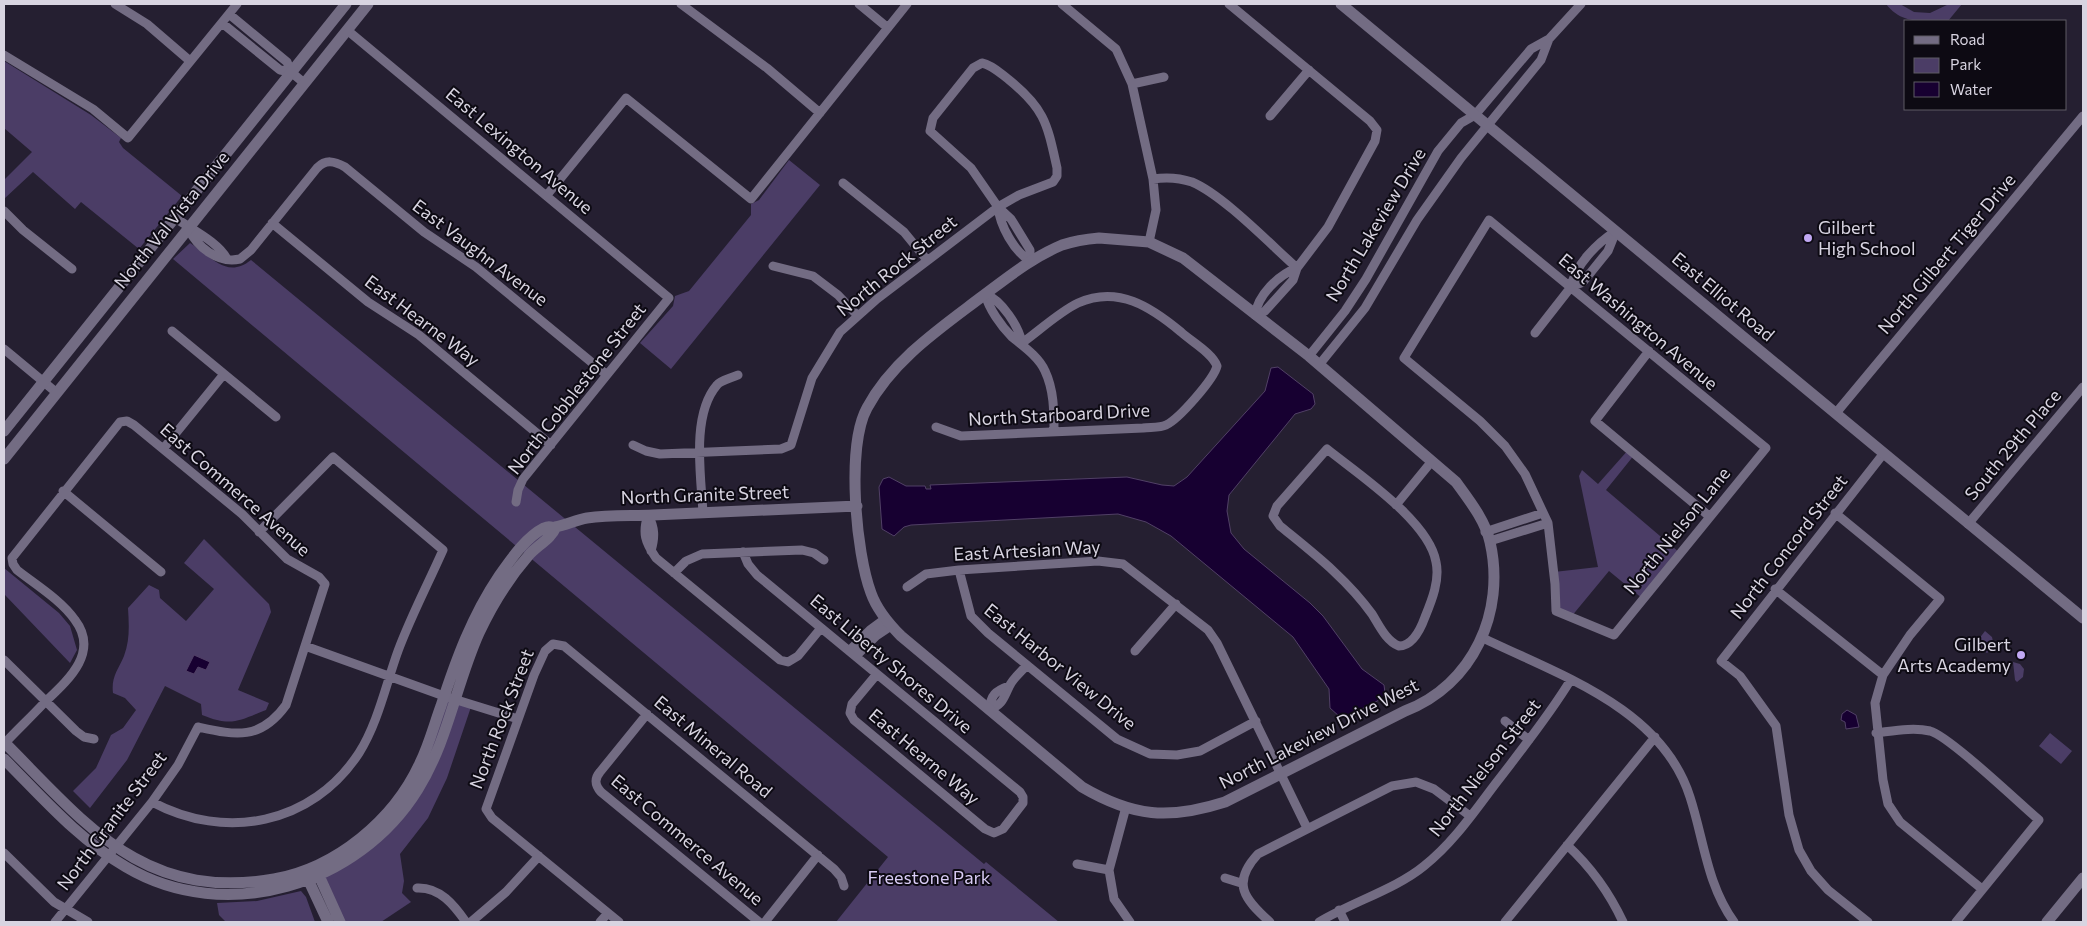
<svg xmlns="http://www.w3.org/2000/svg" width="2087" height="926" font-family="Commissioner,sans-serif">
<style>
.green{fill:#4b3d66}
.water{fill:#170031;stroke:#514066}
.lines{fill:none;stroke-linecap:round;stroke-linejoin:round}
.street{stroke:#736c83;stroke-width:9}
.secondary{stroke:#736c83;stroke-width:11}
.poi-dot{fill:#c1a8f3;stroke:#0d0a13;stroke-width:2}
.labels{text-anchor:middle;stroke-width:4;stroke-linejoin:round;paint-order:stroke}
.street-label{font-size:18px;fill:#d8d4e1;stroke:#0d0a13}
.poi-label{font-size:18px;fill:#d8d4e1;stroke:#0d0a13;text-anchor:start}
.park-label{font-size:18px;fill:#d8cbf4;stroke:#0d0a13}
</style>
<rect width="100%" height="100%" fill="#251f31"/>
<!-- green -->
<path class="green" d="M1886 4H1900L1914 12 1930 13 1949 4H1962L1948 21C1924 21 1902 25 1886 4Z
M4 61 91 115 121 138 119 142 123 148 182 196 139 249 81 202 75 209 33 172 4 199V180L32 152 4 128Z
M789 160 820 185 671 369 640 343 673 306 675 296 689 291 751 215V204L759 200Z
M190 243C210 255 226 280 251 260L984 864 986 862 1059 922H836L888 857 173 259Z
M1629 449 1635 454 1606 490 1680 553 1643 599 1609 571 1571 617 1556 611 1554 572 1598 567 1579 476 1582 470 1598 484Z
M204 539 269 604 271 612 238 690 269 703 266 710C238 721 232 727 202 715L201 704 165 686 127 760 90 808 73 791 96 768 111 735 123 728 136 710 125 698 113 693C111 677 118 670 124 656 130 640 129 625 128 608L149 585 159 590 160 598 186 621 214 589 184 563Z
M4 568 59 613 70 626 77 650 70 663 5 595Z
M1985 631 1992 637 1994 646 1987 653 1975 644Z
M2013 662 2020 664 2024 669 2023 677 2017 682 2015 680Z
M450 697 472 704 447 778 428 818 400 854 404 881 402 893 411 902 381 922H342L317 872 379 832Z
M2050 733 2072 751 2061 764 2039 746Z
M301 891 306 897 315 922H226L219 915 217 903 257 901Z"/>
<!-- water -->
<path class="water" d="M1278 367 1313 394 1315 404 1311 409 1295 414 1229 495 1227 511 1231 533 1244 549 1310 603 1323 616 1362 669 1384 685 1385 693 1383 698 1350 715 1351 720 1347 721 1346 717H1340L1330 708 1329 689 1293 637 1171 536 1146 522 1118 514 911 525 904 527 894 536 882 529 879 487 883 479 889 477 906 486H925L926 489H931L930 485 1127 477 1162 485 1174 486 1187 477 1265 391 1271 368Z
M194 655 210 662 206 670 198 667 194 674 186 671Z
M1847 710 1856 715 1859 727 1846 729 1845 722 1841 720 1842 714Z"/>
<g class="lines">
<!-- street -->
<path class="street" d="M115 4 147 24 190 61
M681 4 767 68 820 113
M859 4 888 28
M1062 4 1116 49 1132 84 1153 179 1156 210 1149 242
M1229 4 1370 121 1377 130 1375 141 1328 227 1297 268 1293 280 1265 311 1255 315C1258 295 1278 275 1297 268
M229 14 287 62 291 72 304 83
M222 23 280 70 291 72
M347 30 669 298 523 479 518 490 516 502
M4 55 93 109 128 138 237 4
M1132 84 1164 77
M1270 116 1309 70
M1153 179C1166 177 1180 178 1192 182 1223 195 1270 244 1297 268
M843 183 904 232 927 260
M547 195 626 98 751 199 907 4
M4 211 23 230 72 269
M174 217C189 228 219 242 227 259
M1489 220 1766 448 1614 635 1556 611 1555 584 1548 523 1525 474 1505 446 1480 421 1404 358Z
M272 223 368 302 419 335 551 445
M188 228C197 247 218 264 240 259L251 250 317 168C326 159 334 161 345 167L424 232 476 267 607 375
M773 266 813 276 838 295 857 315
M1571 287C1575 265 1597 243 1616 231
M985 294C989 309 1001 326 1012 337 1023 346 1039 357 1045 371 1054 390 1054 411 1054 432
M985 294C1002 300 1019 327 1022 343
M172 331 276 417
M1535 333 1571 287 1583 282 1608 251 1616 231
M4 349 57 393
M1649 351 1595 421 1709 516
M1309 356 1345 311 1366 279 1438 151 1461 123 1475 115 1531 49 1549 39 1581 4
M1319 365 1365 308 1417 220 1461 158 1541 60 1549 39
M1836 413 2083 116
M936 427 961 436 1143 428C1150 427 1160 428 1166 425 1179 419 1214 379 1217 366 1212 353 1192 342 1181 332 1151 307 1118 285 1078 303 1059 312 1039 331 1022 343
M633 445 646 451 660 454 781 449 791 445 812 378 840 332 877 299 998 207 1019 195 1053 182 1057 176V168C1047 123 1045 109 1008 79 1000 73 992 65 982 63L973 68 933 118 930 131 971 168 998 207 1011 219 1030 250V261C1014 251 1000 226 998 207
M163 449 224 374
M1327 449C1358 474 1429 521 1436 562 1440 580 1432 600 1425 617 1421 628 1413 646 1399 646 1386 641 1379 625 1372 614 1346 578 1313 553 1280 526L1273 516 1277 506Z
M63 491 161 572
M1396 505 1432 461
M703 513C701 476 691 415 717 385 721 380 732 378 738 375
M1835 513 1940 599 1910 635 1883 675 1875 703 1883 780 1888 804 1900 822 1982 889
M648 515C642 533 645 542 656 558L780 660 788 662 798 656 821 628
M648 515C655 528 655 537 651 551
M1968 524 2083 387
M1485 532 1543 513
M1490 541 1548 523
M743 552 748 564 757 575 1020 792 1023 797V803L1003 829 994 833 985 829 854 720 850 713 852 704 877 674
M959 570 971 616 988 633 1117 739 1150 754 1177 755 1200 751 1256 721
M674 573 686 561 702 554 802 550 814 553 824 560
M907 587 926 574 959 570 1098 561 1123 564 1208 630 1217 643 1307 828
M1775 589 1883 675
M1483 638C1559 675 1662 708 1690 797 1704 840 1707 885 1734 922
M305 646 444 696 518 719
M849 651 870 630 885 619
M1135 651 1176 604
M856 656 876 636 891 626
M4 660 76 731 84 737 94 739
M1009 686C995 691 991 695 989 710 1003 704 1003 699 1009 687 1012 679 1021 672 1027 665
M647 714 600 772C594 779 595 785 601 792L759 922
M1505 721 1529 740
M1876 733C1893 731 1913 727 1930 731 1949 736 2019 803 2039 820L1956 922
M4 744C17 730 31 717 44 703 67 681 100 653 75 620 61 600 36 585 17 570L13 564 12 558 120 422 127 421 134 425 242 514 287 559 319 577 325 584 286 705C260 741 235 735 198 727L178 765 152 802 55 922
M152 802C225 841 312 825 359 753 378 723 386 684 398 651 411 616 428 584 443 550L333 457 259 532
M1126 807 1109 870 1114 899 1130 922
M1567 845C1592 868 1609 892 1623 922
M4 853 54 902 88 922
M1077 864 1109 870
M1225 878 1241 883
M417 888C440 887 454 905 466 922
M1339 910 1345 922
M471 922 506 892 539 856
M600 922 608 913
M619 922 492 818 486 809 534 675 545 651 553 644 564 646 834 869 841 877 844 886
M765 922 818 855
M1270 922C1244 899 1231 883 1258 854L1392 786 1416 782 1434 789 1470 816
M1319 922C1352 902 1396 889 1424 866 1453 843 1474 812 1496 783 1522 749 1548 717 1570 681
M1505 922 1655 737
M1868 922 1828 890 1811 871 1799 850 1789 815 1776 726 1740 676 1721 661 1884 453"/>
<!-- secondary -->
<path class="secondary" d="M1341 4 2083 618
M1099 238 1149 242 1183 258 1309 356 1456 482C1469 500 1485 520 1490 542 1506 612 1473 685 1405 711L1225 802C1169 820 1133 817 1082 787L901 636C889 624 877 610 871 593 856 553 846 446 867 408 892 361 939 329 980 298 1007 278 1031 258 1062 245 1074 241 1087 239 1099 238Z
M4 431 346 4
M4 459 368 4
M4 742C87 825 143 901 274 879 336 868 394 820 420 763 429 745 434 725 441 706 456 660 472 616 499 576 511 559 526 537 544 528 551 525 548 528 555 527 566 525 576 520 587 518 609 515 631 516 653 515 721 512 789 509 857 506
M4 759C42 797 79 840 126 867 226 926 359 885 418 789 448 741 456 684 479 633 492 605 509 578 529 555 538 545 551 539 556 527
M316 869 340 922
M306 875 328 922
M2047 922 2083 878"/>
</g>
<!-- markers -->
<g class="poi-dot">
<circle cx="1808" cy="238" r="5"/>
<circle cx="2021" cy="655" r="5"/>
</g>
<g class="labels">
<!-- street labels -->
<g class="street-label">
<text transform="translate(519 151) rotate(40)" y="6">East Lexington Avenue</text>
<text transform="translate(172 220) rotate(-51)" y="6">North Val Vista Drive</text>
<text transform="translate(1376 225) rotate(-59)" y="6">North Lakeview Drive</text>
<text transform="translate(480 253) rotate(37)" y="6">East Vaughn Avenue</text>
<text transform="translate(1947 254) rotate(-50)" y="6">North Gilbert Tiger Drive</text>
<text transform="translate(897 266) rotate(-39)" y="6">North Rock Street</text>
<text transform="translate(1723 297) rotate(40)" y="6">East Elliot Road</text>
<text transform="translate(422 321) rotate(37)" y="6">East Hearne Way</text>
<text transform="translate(1638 322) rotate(40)" y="6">East Washington Avenue</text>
<text transform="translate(577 389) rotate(-52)" y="6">North Cobblestone Street</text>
<text transform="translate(1059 415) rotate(-3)" y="6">North Starboard Drive</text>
<text transform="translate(2013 445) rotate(-50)" y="6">South 29th Place</text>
<text transform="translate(235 490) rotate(41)" y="6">East Commerce Avenue</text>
<text transform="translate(705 495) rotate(-2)" y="6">North Granite Street</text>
<text transform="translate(1677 531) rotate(-51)" y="6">North Nielson Lane</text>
<text transform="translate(1789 547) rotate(-52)" y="6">North Concord Street</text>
<text transform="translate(1027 551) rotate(-3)" y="6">East Artesian Way</text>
<text transform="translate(891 664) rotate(40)" y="6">East Liberty Shores Drive</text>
<text transform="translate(1060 667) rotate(39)" y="6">East Harbor View Drive</text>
<text transform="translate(502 719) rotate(-69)" y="6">North Rock Street</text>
<text transform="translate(1319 734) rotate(-27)" y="6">North Lakeview Drive West</text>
<text transform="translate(713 747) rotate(40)" y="6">East Mineral Road</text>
<text transform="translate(924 757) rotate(40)" y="6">East Hearne Way</text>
<text transform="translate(1485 768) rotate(-52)" y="6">North Nielson Street</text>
<text transform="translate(112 821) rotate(-53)" y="6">North Granite Street</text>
<text transform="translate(687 840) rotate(40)" y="6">East Commerce Avenue</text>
</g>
<!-- poi labels -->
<g class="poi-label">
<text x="1818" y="234">Gilbert<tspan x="1818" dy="21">High School</tspan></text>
<text x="2011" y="651" text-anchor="end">Gilbert<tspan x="2011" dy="21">Arts Academy</tspan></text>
</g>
<!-- park labels -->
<g class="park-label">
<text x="929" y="884">Freestone Park</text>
</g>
</g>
<!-- border -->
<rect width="2087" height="926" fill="none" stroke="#d8d4e1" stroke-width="10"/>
<!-- legend -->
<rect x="1904" y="20" width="162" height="90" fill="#0d0a13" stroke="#5e5b65"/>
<rect x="1914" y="36" width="25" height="8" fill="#736c83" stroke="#5e5b65"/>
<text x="1950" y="45" font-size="15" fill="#d8d4e1">Road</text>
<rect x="1914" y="58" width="25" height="15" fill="#4b3d66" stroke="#5e5b65"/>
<text x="1950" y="70" font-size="15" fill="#d8d4e1">Park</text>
<rect x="1914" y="82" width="25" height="15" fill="#170031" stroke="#5e5b65"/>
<text x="1950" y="95" font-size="15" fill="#d8d4e1">Water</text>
</svg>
